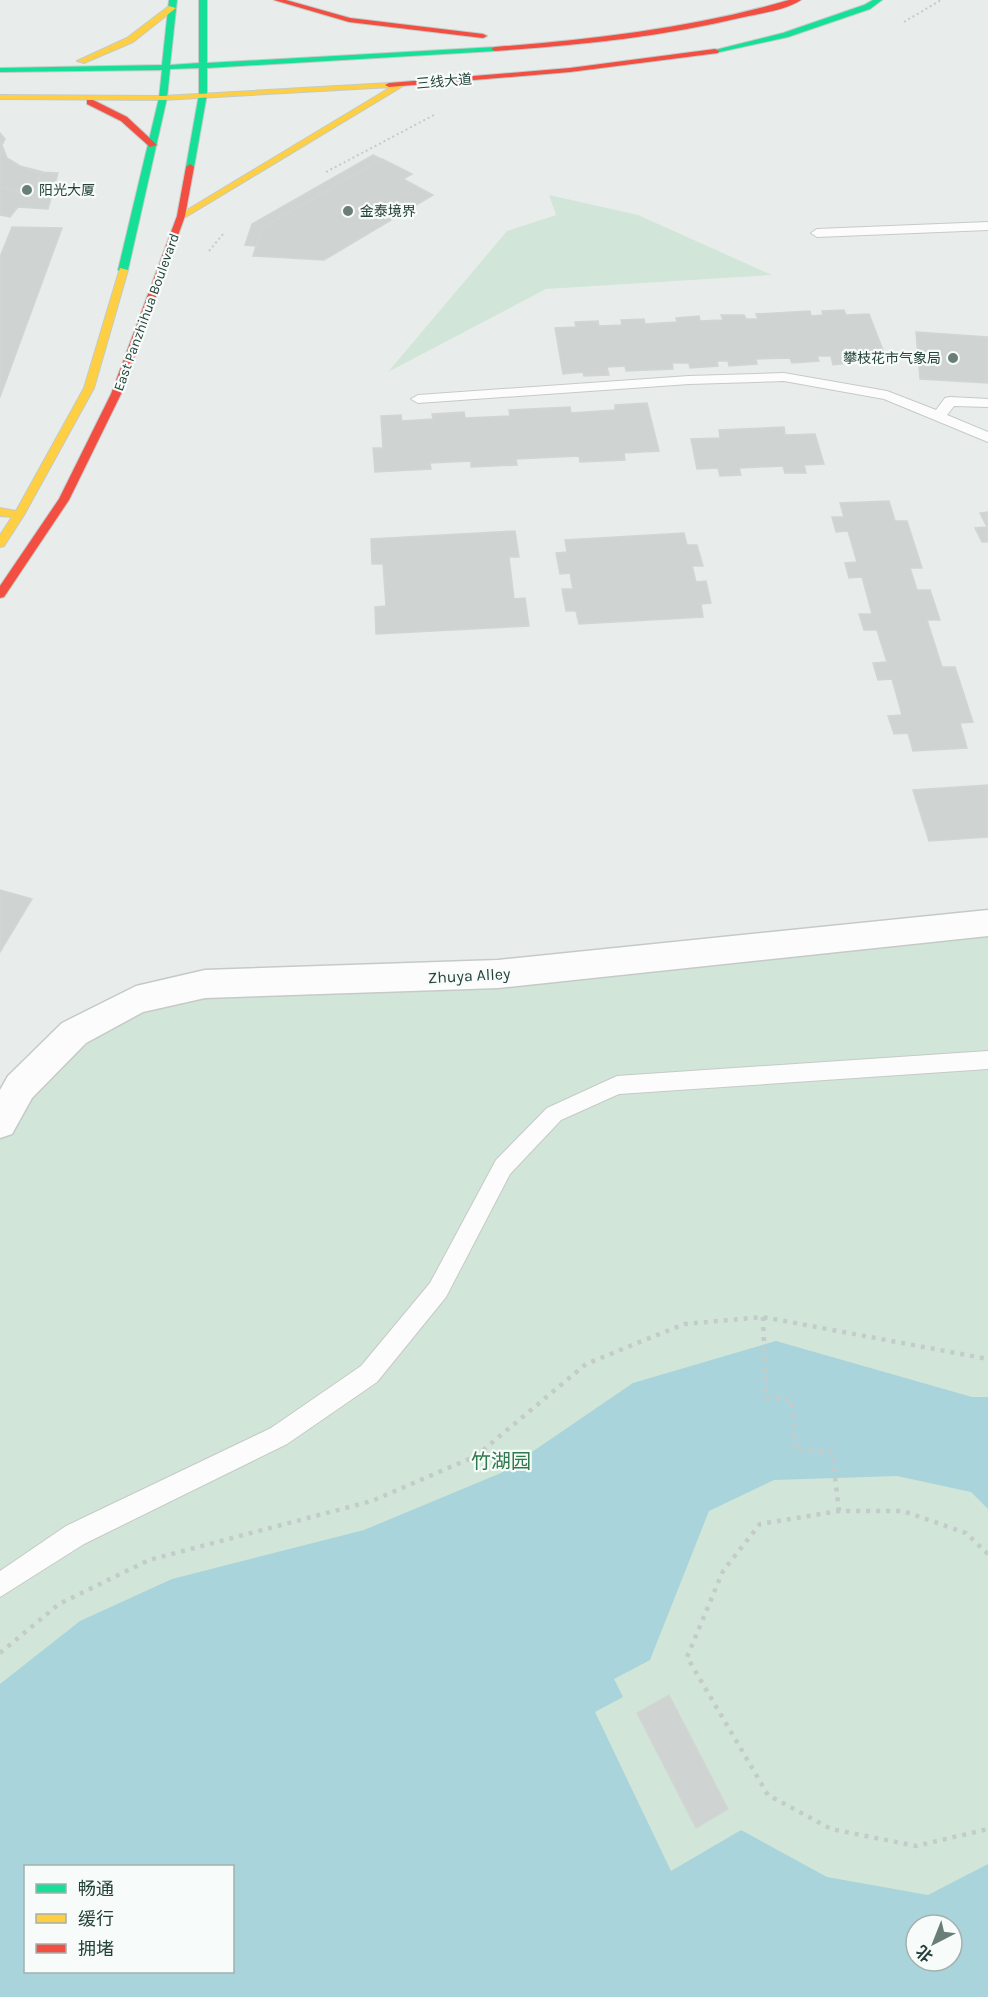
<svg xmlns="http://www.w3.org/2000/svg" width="988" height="1997" font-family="Karla,'Noto Sans SC',sans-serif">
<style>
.green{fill:#d1e6d8;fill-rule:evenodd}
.water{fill:#a9d4db;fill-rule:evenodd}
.building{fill:#cfd4d2;stroke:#d1d6d4;stroke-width:1.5}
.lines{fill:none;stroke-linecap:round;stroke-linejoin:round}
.lane-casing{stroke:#c5cac8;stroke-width:2}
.street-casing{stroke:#c5cac8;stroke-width:3}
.fast-casing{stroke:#c3cbc8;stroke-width:2}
.slow-casing{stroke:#c3cbc8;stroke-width:2}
.jam-casing{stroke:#c3cbc8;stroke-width:2}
.path-far1{stroke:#c3ccca;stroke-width:2;stroke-dasharray:2 3;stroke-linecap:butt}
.path{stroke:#c3ccca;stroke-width:4.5;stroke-dasharray:4 6;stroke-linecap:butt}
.lane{fill:#fcfcfc;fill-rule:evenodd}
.street{fill:#fcfcfc;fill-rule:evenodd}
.fast{fill:#16e098;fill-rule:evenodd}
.slow{fill:#ffcf43;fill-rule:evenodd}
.jam{fill:#f24e42;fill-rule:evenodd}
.poi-dot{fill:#697e78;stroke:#f7fbf9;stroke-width:2}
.labels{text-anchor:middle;stroke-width:4.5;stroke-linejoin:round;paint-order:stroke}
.far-street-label{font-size:14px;fill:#24423a;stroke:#f7fbf9}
.far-poi-label{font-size:14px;fill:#24423a;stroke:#f7fbf9;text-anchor:start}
.street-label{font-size:16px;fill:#24423a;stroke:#f7fbf9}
.near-park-label{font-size:20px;fill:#2d7a4b;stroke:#f7fbf9}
</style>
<rect width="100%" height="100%" fill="#e8edeb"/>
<!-- green -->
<path class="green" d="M549 195 638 215 772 275 546 289 388 372 507 231 556 215Z
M988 923V1997H0V1123L20 1087 136 1000ZM26 1866H232V1972H26ZM916 1925H952V1961H916Z"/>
<!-- water -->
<path class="water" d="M776 1341 972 1397H988V1509L971 1492 897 1476 774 1480 709 1511 650 1660 614 1679 623 1697 595 1712 671 1871 741 1830 827 1877 928 1895 988 1864V1997H0V1684L80 1621 172 1579 364 1530 501 1473 633 1383ZM26 1866H232V1972H26ZM916 1925H952V1961H916Z"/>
<!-- building -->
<path class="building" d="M0 133 5 139 1 147 7 158 20 166 37 172 58 173 48 209 18 207 10 217 0 215Z
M0 133 5 139 1 147 7 158 20 166 37 172 58 173 48 209 18 207 10 217 0 215Z
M0 140 7 158 20 166 43 172 10 217 0 215Z
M0 140 7 158 20 166 43 172 27 194 0 187Z
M373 155 412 174 403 179 433 195 324 260 253 256 256 246 245 245 252 224Z
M382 159 412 174 403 179 433 195 324 260 253 256 262 228Z
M12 227 62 228 0 397V257Z
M844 310 846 315 869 314 886 358 833 365 831 356H817L819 361 792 363 790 358 756 359 757 364 729 366 728 361H717L718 366 690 368 689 363H672L673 369 626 371 625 366 607 367 609 375 584 376 583 372 563 374 555 328 576 327 575 322 598 321 599 326 622 325 621 320 644 319 645 324 677 322 676 318 699 316 700 321 723 320 721 315H744L746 319H758L756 314 810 311 811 316 823 315 822 311Z
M916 332 988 337V383L920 379Z
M647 403 659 451 624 453 625 460 580 462 579 456 516 459 517 465 471 467V461L430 463 431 469 375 472 373 448H383L381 416 401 415 402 421 433 419 432 414 464 412 465 418 510 416 509 410 570 407 571 413 615 410V405Z
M784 427 785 435 815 434 824 464 804 465 806 473H785L783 466 739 468 741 475 720 476 718 468 697 469 691 439 720 438 719 430Z
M889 501 895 521H907L922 568H910L917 590H930L940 620H927L942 667H955L973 722 960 723 967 748 913 751 908 733 894 734 888 716 902 715 892 679 878 680 873 663 887 662 877 630H864L859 614H872L862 577 849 578 845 563 857 562 848 531 836 532 832 517H844L840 503Z
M988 512V542H982L975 528 987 527 980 513Z
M515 531 519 557H509L514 599 525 598 529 626 376 634 375 607 386 606 383 564H372L371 539Z
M684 533 687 545H697L703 566H692L696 582 706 581 711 603 701 604 703 617 579 624 576 611H566L562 589H573L570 573 560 574 556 553 567 552 565 540Z
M988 785V837L929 841 913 790Z
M0 890 32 899 0 952Z
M669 1695 728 1809 696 1828 637 1713Z"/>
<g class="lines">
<!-- lane casing -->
<g class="lane-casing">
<path id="lane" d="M988 222V230L817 237 811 233 817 229Z
M784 373 887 391 936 410 945 398 950 397 988 399V407L954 406 947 415 988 432V442L884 399 784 381 689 384 418 403 411 399 418 395 689 376Z
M988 1051V1069L619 1094 561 1120 510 1174 446 1297 377 1382 287 1444 84 1544 0 1597V1571L66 1526 271 1428 361 1366 430 1283 496 1160 547 1108 617 1076Z"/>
</g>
<!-- street casing -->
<g class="street-casing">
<path id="street" d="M988 910V936L498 988 205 998 143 1012 86 1043 32 1098 12 1134 0 1138V1090L8 1076 62 1023 136 986 205 970 498 960Z"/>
</g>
<!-- fast casing -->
<g class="fast-casing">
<path id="fast" d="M169 0H177L170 65 199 63V0H207V63L495 47 499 49 495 51 207 68V94L194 167 190 170 186 167 199 94V68L170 69 167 98 128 270 123 273 118 270 159 98 162 70 0 72V68L162 65Z
M873 0H882L870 9 788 37 715 53 711 51 783 33 864 5Z"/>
</g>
<!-- slow casing -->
<g class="slow-casing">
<path id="slow" d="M169 6 176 8 133 42 84 63 77 61 127 38Z
M389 83 393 85 392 87 163 100 0 99V95L163 96Z
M396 84 403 86 184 218 177 216Z
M120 268 128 270 94 388 24 515 4 546 0 547V535L12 517 0 516V508L16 511 84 388Z"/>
</g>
<!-- jam casing -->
<g class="jam-casing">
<path id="jam" d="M274 0H286L350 18 483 34 487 36 483 38 349 22Z
M789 0H801C786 10 762 13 744 17 662 37 579 45 495 51L491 49 495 47C595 39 693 28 789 0Z
M715 49 719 51 718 53 570 72 389 87 385 85 389 83 570 68Z
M87 100H93L127 117 157 145 150 147 121 121 87 104Z
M190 164 194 167 185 216 121 394 69 500 4 597 0 598V586L59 499 111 394 177 216 186 167Z"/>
</g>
<!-- path-far1 -->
<path class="path-far1" d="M904 22 941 0
M326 172 434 115
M209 251 223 234"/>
<!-- path -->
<path class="path" d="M763 1317 766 1397 792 1400 795 1450 832 1451 839 1511
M988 1554 966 1533 903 1511H839L760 1524 723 1571 687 1657 768 1795 831 1829 916 1846 988 1829
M0 1653 59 1604 149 1560 372 1501 476 1456 586 1364 684 1324 763 1317 988 1359"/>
<!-- lane -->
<use href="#lane" class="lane"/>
<!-- street -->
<use href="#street" class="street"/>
<!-- fast -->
<use href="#fast" class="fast"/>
<!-- slow -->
<use href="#slow" class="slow"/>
<!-- jam -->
<use href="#jam" class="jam"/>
</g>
<!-- markers -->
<g class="poi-dot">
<circle cx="27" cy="190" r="6"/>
<circle cx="348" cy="211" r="6"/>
<circle cx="953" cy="358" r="6"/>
</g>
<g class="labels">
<!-- far-street labels -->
<g class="far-street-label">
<text transform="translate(444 81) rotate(-5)" y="5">三线大道</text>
<text transform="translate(146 312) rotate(-70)" y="5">East Panzhihua Boulevard</text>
</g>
<!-- far-poi labels -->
<g class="far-poi-label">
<text x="39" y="195">阳光大厦</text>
<text x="360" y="216">金泰境界</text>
<text x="941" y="363" text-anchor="end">攀枝花市气象局</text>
</g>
<!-- street labels -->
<g class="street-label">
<text transform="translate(469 975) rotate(-3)" y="6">Zhuya Alley</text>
</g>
<!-- near-park labels -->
<g class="near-park-label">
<text x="501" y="1468">竹湖园</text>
</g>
</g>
<!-- legend -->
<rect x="24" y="1865" width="210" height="108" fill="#f7fbf9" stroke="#a3b1ad" stroke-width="1.5"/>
<rect x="36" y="1884" width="30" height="9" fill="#16e098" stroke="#a3b1ad" stroke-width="1.5"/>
<text x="78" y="1895" font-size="18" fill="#24423a">畅通</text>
<rect x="36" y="1914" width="30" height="9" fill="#ffcf43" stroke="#a3b1ad" stroke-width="1.5"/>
<text x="78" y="1925" font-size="18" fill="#24423a">缓行</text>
<rect x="36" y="1944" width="30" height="9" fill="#f24e42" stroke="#a3b1ad" stroke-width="1.5"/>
<text x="78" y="1955" font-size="18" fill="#24423a">拥堵</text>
<!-- north arrow -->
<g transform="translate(934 1943) rotate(222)"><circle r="28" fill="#f7fbf9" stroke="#a3b1ad" stroke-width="1.5"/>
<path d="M0-4.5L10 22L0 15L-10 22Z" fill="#697e78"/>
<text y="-9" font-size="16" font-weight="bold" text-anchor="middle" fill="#24423a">北</text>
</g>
</svg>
